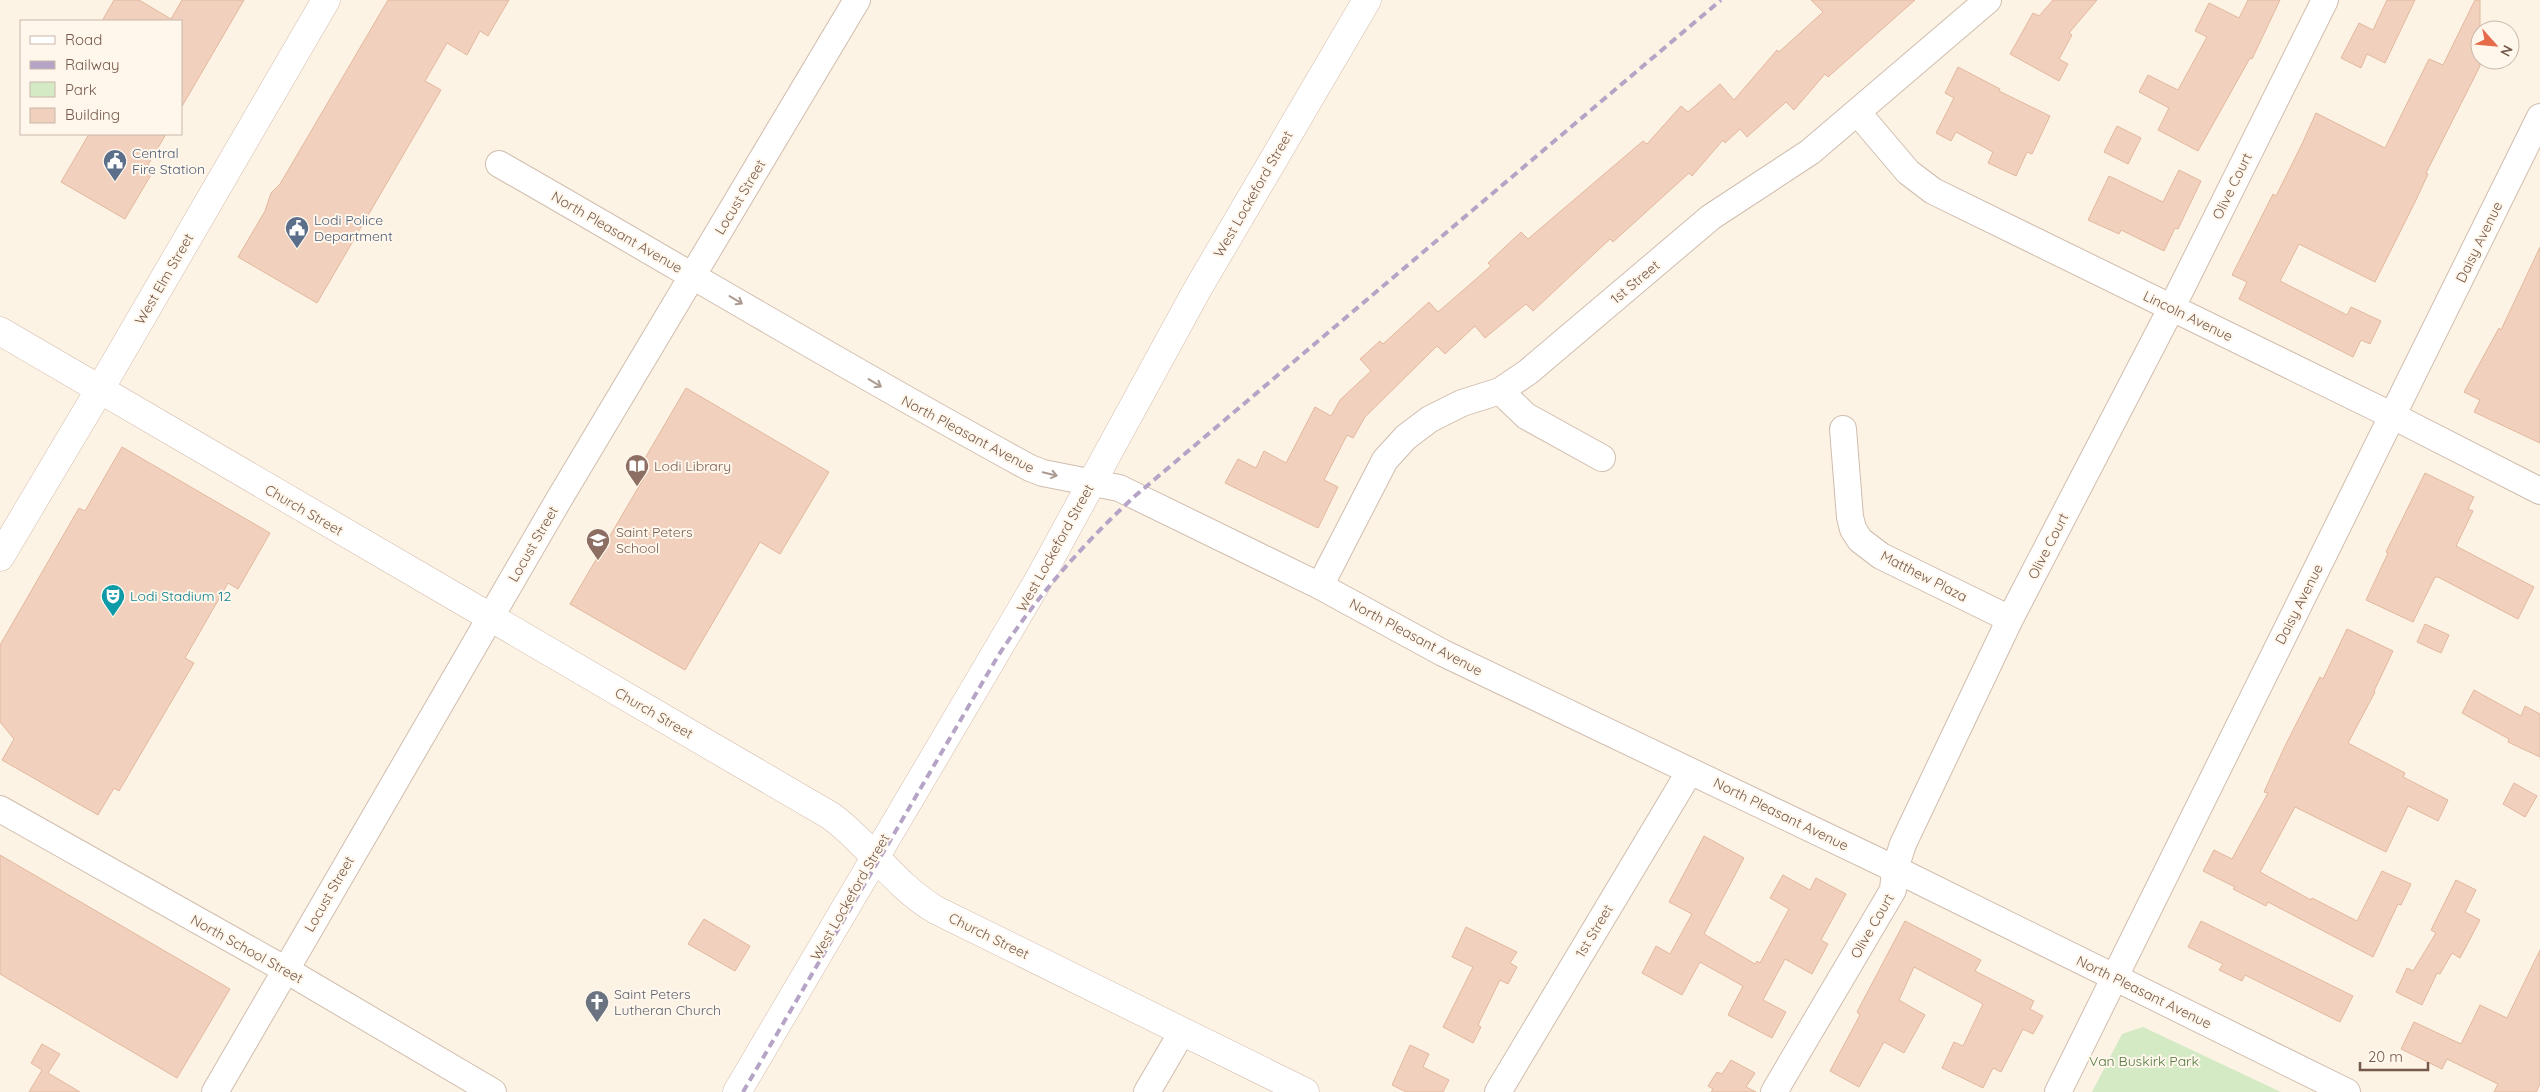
<svg xmlns="http://www.w3.org/2000/svg" width="2540" height="1092" font-family="Quicksand,sans-serif">
<style>
.green{fill:#d4eac4}
.building{fill:#f1d1bd;stroke:#e4b79e}
.lines{fill:none;stroke-linecap:round;stroke-linejoin:round}
.street-casing{stroke:#d0bdae;stroke-width:28}
.secondary-casing{stroke:#d3bcac;stroke-width:29}
.street{stroke:#fff;stroke-width:26}
.secondary{stroke:#fff;stroke-width:28}
.rail{stroke:#b6a4c6;stroke-width:4;stroke-dasharray:8 5;stroke-linecap:butt}
.oneway{stroke:#ac9b92}
.labels{text-anchor:middle;stroke-width:4;stroke-linejoin:round;paint-order:stroke}
.service-label{font-size:14px;fill:#4e5e75;stroke:#fff7ec;text-anchor:start}
.street-label{font-size:14px;fill:#75594a;stroke:#fff7ec}
.education-label{font-size:14px;fill:#785e54;stroke:#fff7ec;text-anchor:start}
.culture-label{font-size:14px;fill:#0d838f;stroke:#fff7ec;text-anchor:start}
.worship-label{font-size:14px;fill:#5b616d;stroke:#fff7ec;text-anchor:start}
.park-label{font-size:14px;fill:#547b42;stroke:#fff7ec}
</style>
<rect width="100%" height="100%" fill="#fcf3e5"/>
<!-- green -->
<path class="green" d="M2143 1027 2281 1092H2092L2122 1034Z"/>
<!-- building -->
<path class="building" d="M114 0H139L171 19 182 0H244L181 108V21H102Z
M388 0H509L488 36 480 31 467 55 447 43 425 81 441 90 317 303 238 257 265 211 271 193 280 184Z
M1811 0H1915L1828 77 1825 74 1794 110 1786 102 1747 137 1740 129 1725 143 1723 140 1692 176 1689 173 1613 242 1610 239 1533 311 1526 304 1485 338 1475 326 1445 354 1437 346 1365 417 1353 438 1347 435 1324 480 1338 487 1318 528 1225 483 1238 459 1256 468 1264 451 1286 463 1315 407 1331 416 1340 400 1371 371 1360 359 1380 341 1383 344 1429 302 1438 312 1491 266 1488 263 1521 232 1528 239 1643 141 1647 144 1681 106 1688 112 1720 84 1734 100 1777 50 1779 52 1823 12Z
M2053 0H2097L2069 33 2072 35 2059 59 2068 64 2059 81 2010 54 2033 13 2039 16Z
M2248 0H2280L2252 59 2250 58 2198 151 2158 130 2169 108 2139 92 2148 75 2178 90 2207 37 2195 31 2209 3 2239 18Z
M2387 0H2415L2385 63 2367 54 2361 68 2341 58 2359 23 2373 30Z
M2475 0H2480V66L2426 173 2428 174 2416 200 2375 282 2299 244 2280 281 2347 315 2351 307 2381 321 2370 344 2361 340 2353 357 2239 299 2247 282 2232 275 2273 194 2276 196 2301 146 2316 113 2385 148 2429 59 2443 65Z
M1958 67 2000 89 1999 91 2050 116 2032 154 2027 152 2016 176 1988 163 1993 152 1956 132 1951 141 1936 133 1954 98 1945 93Z
M2117 126 2141 138 2128 164 2104 152Z
M89 134H166L148 165 155 168 125 219 61 182Z
M2179 170 2201 181 2178 229 2175 228 2164 251 2121 230 2119 234 2088 220 2109 176 2163 202Z
M2540 247V443L2474 412 2480 400 2464 392 2499 328 2501 330Z
M686 388 829 472 780 554 760 542 685 670 570 604 645 476 637 472Z
M122 447 270 533 238 589 228 583 185 658 194 663 119 791 114 788 98 815 2 760 14 739 0 722V645L79 508 85 511Z
M2425 473 2474 497 2468 509 2473 511 2456 546 2534 587 2518 619 2438 577H2435L2413 622 2366 600 2388 553 2386 552Z
M2425 624 2449 635 2441 653 2417 642Z
M2347 629 2393 651 2374 691 2375 692 2348 743 2405 773 2403 777 2448 800 2438 821 2408 806 2386 852 2295 807 2260 872 2311 900 2312 898 2357 921 2382 871 2411 884 2401 905 2398 904 2373 957 2268 902 2266 906 2233 889 2235 887 2203 871 2214 850 2232 859 2268 793 2264 792 2284 748 2320 677 2323 679Z
M2474 690 2521 716 2525 706 2540 714V757L2508 742 2509 739 2462 713Z
M2514 783 2537 796 2525 817 2503 804Z
M1704 836 1744 858 1704 934 1755 964 1757 961 1760 963 1789 909 1770 898 1783 875 1810 890 1816 878 1846 894 1821 940 1828 944 1812 974 1785 959 1763 1000 1786 1012 1772 1038 1728 1015 1743 986 1700 962 1682 995 1642 973 1656 946 1670 954 1692 914 1669 902Z
M0 855 230 989 177 1078 0 974Z
M2456 880 2476 890 2465 912 2480 920 2460 958 2452 953 2440 974 2437 973 2422 1005 2396 992 2407 968 2413 971 2436 933 2431 930Z
M704 919 750 946 735 971 688 944Z
M1905 921 1981 960 1975 971 2034 1001 2030 1009 2043 1016 2033 1034 2023 1029 2001 1072 1993 1068 1983 1088 1942 1068 1954 1042 1963 1046 1983 1004 1914 967 1899 1000 1925 1015 1904 1053 1884 1042 1859 1087 1830 1071 1860 1015 1857 1012Z
M2201 921 2353 996 2340 1022 2245 975 2242 981 2219 970 2223 964 2188 947Z
M1466 927 1517 952 1510 963 1517 967 1508 984 1500 980 1478 1025 1481 1027 1473 1043 1443 1027 1473 967 1452 957Z
M2540 950V1084L2536 1092H2494L2498 1084 2447 1059 2442 1069 2401 1049 2414 1022 2461 1044 2480 1005 2507 1018Z
M42 1044 60 1054 48 1073 80 1092H29L42 1070 31 1063Z
M1410 1045 1429 1054 1423 1067 1449 1080 1443 1092H1406L1392 1085Z
M1731 1060 1755 1073 1746 1087 1756 1092H1711L1713 1089 1708 1086 1717 1072 1722 1074Z"/>
<g class="lines">
<!-- street casing -->
<g class="street-casing">
<path id="street" d="M1858 113 1908 172 1933 191 2393 416 2540 491
M499 164C676 265 851 371 1030 468L1043 473 1119 488 1320 586 1443 653 1895 869 2347 1092
M1500 391 1526 416 1602 458
M1843 429 1850 517 1853 529 1860 540 1881 556 2010 619
M1320 586 1385 460 1406 437 1430 419 1462 403 1500 391 1528 372 1711 217 1810 152 1988 0
M0 809 286 970 493 1092
M215 1092 558 501 857 0
M1147 1092 1182 1032
M1498 1092 1690 771
M1774 1092 1893 890 1895 869 1903 844 2010 619 2172 307 2325 0
M2058 1092 2540 117"/>
</g>
<!-- secondary casing -->
<g class="secondary-casing">
<path id="secondary" d="M0 331 831 816C869 844 894 885 936 910L1305 1092
M0 557 100 389 326 0
M737 1092 1038 581 1197 290 1367 0"/>
</g>
<!-- street -->
<use href="#street" class="street"/>
<!-- secondary -->
<use href="#secondary" class="secondary"/>
<!-- rail -->
<path class="rail" d="M743 1092 998 656C1037 596 1083 544 1135 496L1721 0"/>
</g>
<!-- one-way arrows -->
<defs><path id="oneway-shaft" d="M-6 0H5M1.5-3L5.5 0L1.5 3" fill="none" stroke-width="1.6" stroke-linecap="round" stroke-linejoin="round" transform="scale(1.25)"/></defs>
<g class="oneway">
<use href="#oneway-shaft" transform="translate(736 300) rotate(31)"/>
<use href="#oneway-shaft" transform="translate(875 383) rotate(31)"/>
<use href="#oneway-shaft" transform="translate(1050 474) rotate(13)"/>
</g>
<!-- icons -->
<defs>
<g id="civic-pin" transform="scale(1.25)"><path d="M0 17L-7.5 6A9.5 9.5 0 1 1 7.5 6Z" fill="#5c6f8a" stroke="#fff7ec"/><path d="M-.6-6.5H3V-4.5H.6V-3L4-1V1h2V6H-6V1h2V-1L-.6-3ZM-1.2 2.5V6h2.4V2.5Z" fill="#fff"/></g>
<g id="library-pin" transform="scale(1.25)"><path d="M0 17L-7.5 6A9.5 9.5 0 1 1 7.5 6Z" fill="#8d6e63" stroke="#fff7ec"/><path d="M-6-4Q-3-5.5-.7-3.5V5Q-3 3-6 4ZM6-4Q3-5.5 .7-3.5V5Q3 3 6 4Z" fill="#fff"/></g>
<g id="school-pin" transform="scale(1.25)"><path d="M0 17L-7.5 6A9.5 9.5 0 1 1 7.5 6Z" fill="#8d6e63" stroke="#fff7ec"/><path d="M0-5L7-2L0 1L-7-2ZM-4 1L0 2.5L4 1V4Q0 6-4 4Z" fill="#fff"/></g>
<g id="theatre-pin" transform="scale(1.25)"><path d="M0 17L-7.5 6A9.5 9.5 0 1 1 7.5 6Z" fill="#0f9aa8" stroke="#fff7ec"/><path d="M-5-5.5Q0-4 5-5.5V0Q5 5 0 6Q-5 5-5 0ZM-3.3-2.5H-1v1.5H-3.3ZM1-2.5H3.3v1.5H1ZM-2.8 1Q0 5.5 2.8 1Z" fill="#fff"/></g>
<g id="church-pin" transform="scale(1.25)"><path d="M0 17L-7.5 6A9.5 9.5 0 1 1 7.5 6Z" fill="#6b7280" stroke="#fff7ec"/><path d="M-1.2-6h2.4v3.5h3.3v2.4h-3.3V6h-2.4V-.1h-3.3v-2.4h3.3Z" fill="#fff"/></g>
</defs>
<g fill-rule="evenodd">
<use href="#civic-pin" x="115" y="161"/>
<use href="#civic-pin" x="297" y="228"/>
<use href="#library-pin" x="637" y="466"/>
<use href="#school-pin" x="598" y="540"/>
<use href="#theatre-pin" x="113" y="596"/>
<use href="#church-pin" x="597" y="1002"/>
</g>
<g class="labels">
<!-- service labels -->
<g class="service-label">
<text x="132" y="158">Central<tspan x="132" dy="16">Fire Station</tspan></text>
<text x="314" y="225">Lodi Police<tspan x="314" dy="16">Department</tspan></text>
</g>
<!-- street labels -->
<g class="street-label">
<text transform="translate(2232 186) rotate(-64)" y="5">Olive Court</text>
<text transform="translate(1253 194) rotate(-60)" y="5">West Lockeford Street</text>
<text transform="translate(740 197) rotate(-59)" y="5">Locust Street</text>
<text transform="translate(617 232) rotate(30)" y="5">North Pleasant Avenue</text>
<text transform="translate(2479 242) rotate(-64)" y="5">Daisy Avenue</text>
<text transform="translate(164 279) rotate(-60)" y="5">West Elm Street</text>
<text transform="translate(1635 282) rotate(-40)" y="5">1st Street</text>
<text transform="translate(2188 316) rotate(26)" y="5">Lincoln Avenue</text>
<text transform="translate(968 434) rotate(28)" y="5">North Pleasant Avenue</text>
<text transform="translate(304 510) rotate(30)" y="5">Church Street</text>
<text transform="translate(533 544) rotate(-60)" y="5">Locust Street</text>
<text transform="translate(2048 546) rotate(-63)" y="5">Olive Court</text>
<text transform="translate(1055 548) rotate(-61)" y="5">West Lockeford Street</text>
<text transform="translate(1924 576) rotate(27)" y="5">Matthew Plaza</text>
<text transform="translate(2299 604) rotate(-63)" y="5">Daisy Avenue</text>
<text transform="translate(1416 637) rotate(28)" y="5">North Pleasant Avenue</text>
<text transform="translate(654 713) rotate(30)" y="5">Church Street</text>
<text transform="translate(1781 814) rotate(26)" y="5">North Pleasant Avenue</text>
<text transform="translate(329 894) rotate(-60)" y="5">Locust Street</text>
<text transform="translate(850 897) rotate(-60)" y="5">West Lockeford Street</text>
<text transform="translate(1872 926) rotate(-60)" y="5">Olive Court</text>
<text transform="translate(1594 931) rotate(-59)" y="5">1st Street</text>
<text transform="translate(989 936) rotate(26)" y="5">Church Street</text>
<text transform="translate(247 949) rotate(29)" y="5">North School Street</text>
<text transform="translate(2144 992) rotate(26)" y="5">North Pleasant Avenue</text>
</g>
<!-- education labels -->
<g class="education-label">
<text x="654" y="471">Lodi Library</text>
<text x="616" y="537">Saint Peters<tspan x="616" dy="16">School</tspan></text>
</g>
<!-- culture labels -->
<g class="culture-label">
<text x="130" y="601">Lodi Stadium 12</text>
</g>
<!-- worship labels -->
<g class="worship-label">
<text x="614" y="999">Saint Peters<tspan x="614" dy="16">Lutheran Church</tspan></text>
</g>
<!-- park labels -->
<g class="park-label">
<text x="2144" y="1066">Van Buskirk Park</text>
</g>
</g>
<!-- legend -->
<rect x="20" y="20" width="162" height="115" fill="#fff7ec" stroke="#c8b8ab"/>
<rect x="30" y="36" width="25" height="8" fill="#ffffff" stroke="#c8b8ab"/>
<text x="65" y="45" font-size="15" fill="#75594a">Road</text>
<rect x="30" y="61" width="25" height="8" fill="#b6a4c6" stroke="#c8b8ab"/>
<text x="65" y="70" font-size="15" fill="#75594a">Railway</text>
<rect x="30" y="82" width="25" height="15" fill="#d4eac4" stroke="#c8b8ab"/>
<text x="65" y="95" font-size="15" fill="#75594a">Park</text>
<rect x="30" y="108" width="25" height="15" fill="#f1d1bd" stroke="#c8b8ab"/>
<text x="65" y="120" font-size="15" fill="#75594a">Building</text>
<!-- north arrow -->
<g transform="translate(2495 45) rotate(117)"><circle r="24" fill="#fff7ec" stroke="#c8b8ab"/>
<path d="M0-4L9 19L0 12L-9 19Z" fill="#e56b4b"/>
<text y="-8" font-size="14" font-weight="bold" text-anchor="middle" fill="#75594a">N</text>
</g>
<!-- scale -->
<path d="M2360 1062v8h68v-8" fill="none" stroke="#75594a" stroke-width="2.5"/>
<text x="2368" y="1062" font-size="15" fill="#75594a" stroke="#fff7ec" stroke-width="4" paint-order="stroke">20 m</text>
</svg>
